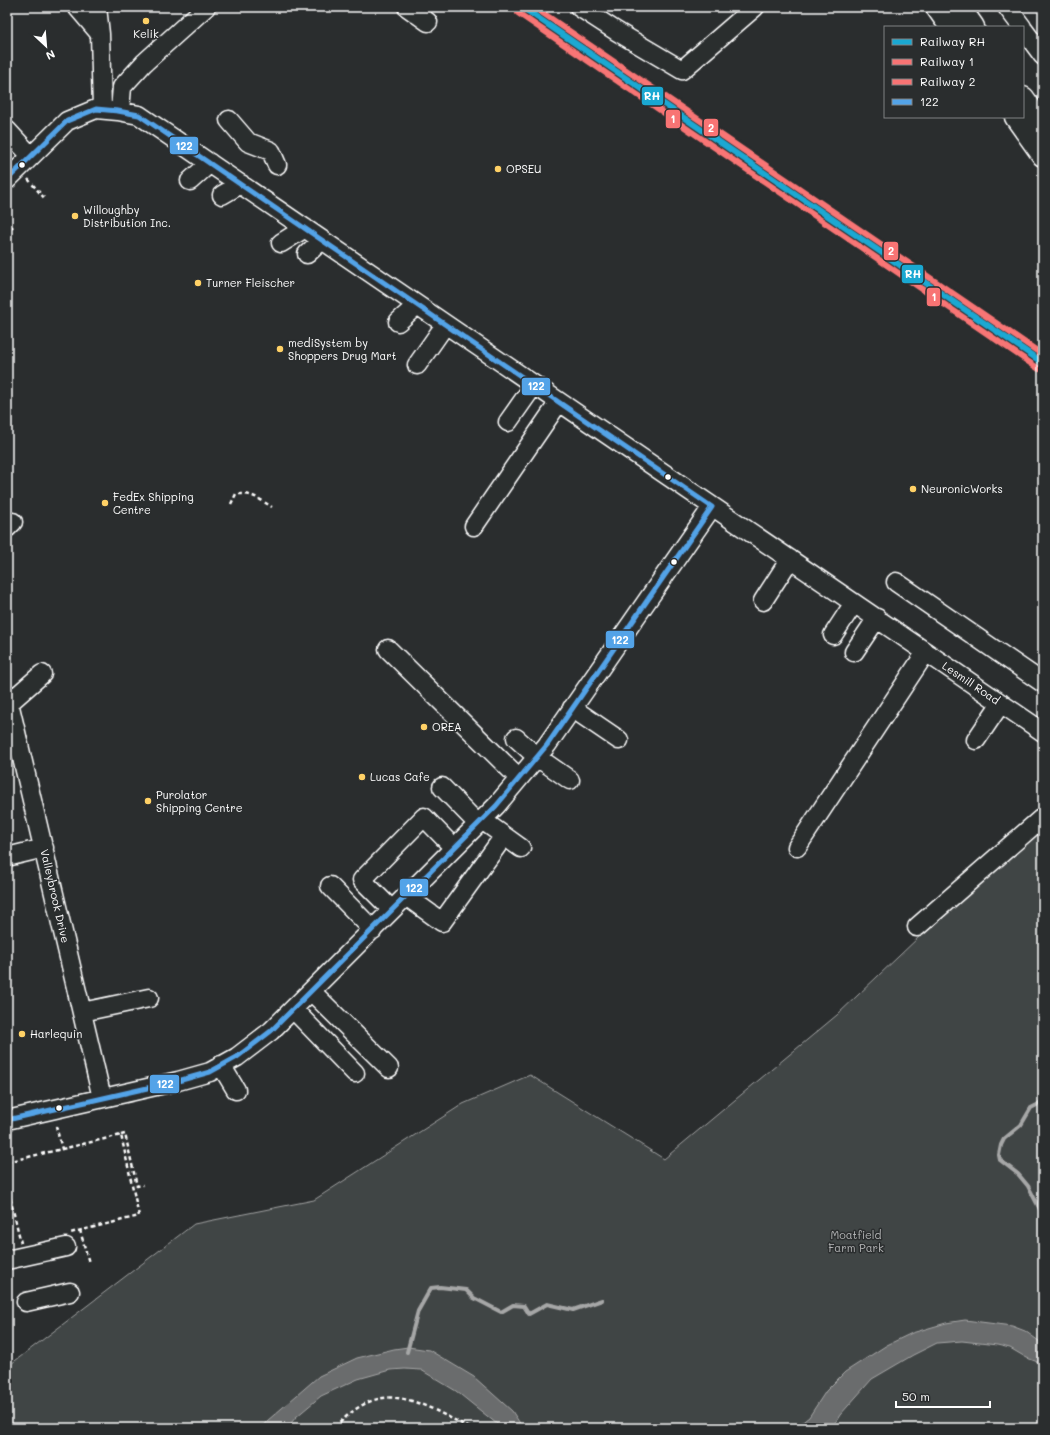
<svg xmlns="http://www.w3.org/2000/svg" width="1050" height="1435" font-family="Mali,sans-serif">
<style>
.green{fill:#414445;stroke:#a0a2a2}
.water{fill:#6a6c6d;stroke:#a6a7a7}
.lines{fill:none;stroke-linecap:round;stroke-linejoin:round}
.stream{stroke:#a6a7a7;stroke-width:4}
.minor-casing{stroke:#fff;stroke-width:21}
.major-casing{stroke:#fff;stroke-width:25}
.path{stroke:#fff;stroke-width:2.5;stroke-dasharray:4 3;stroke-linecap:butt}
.minor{stroke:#2a2d2e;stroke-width:18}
.major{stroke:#2a2d2e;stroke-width:22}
.bus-1-casing{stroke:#2a2d2e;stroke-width:8}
.bus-1{stroke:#53a3e8;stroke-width:5}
.rail-1-casing{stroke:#2a2d2e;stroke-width:9}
.rail-2-casing{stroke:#2a2d2e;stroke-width:9}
.rail-3-casing{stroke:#2a2d2e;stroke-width:9}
.rail-1{stroke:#1aa8d2;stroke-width:6}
.rail-2{stroke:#f87474;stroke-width:6}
.rail-3{stroke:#f87474;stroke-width:6}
.poi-dot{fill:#ffd166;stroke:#2a2d2e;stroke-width:1.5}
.bus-dot{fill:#fff;stroke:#2a2d2e;stroke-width:1.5}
.labels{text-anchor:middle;stroke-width:3;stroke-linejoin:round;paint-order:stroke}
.poi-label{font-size:11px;fill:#fff;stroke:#2a2d2e;text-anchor:start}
.street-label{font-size:11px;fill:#fff;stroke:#2a2d2e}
.park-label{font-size:11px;fill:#b3b4b5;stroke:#2a2d2e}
.line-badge{stroke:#2a2d2e;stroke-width:1.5}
.badge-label{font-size:11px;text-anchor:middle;font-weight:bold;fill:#fff}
</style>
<rect width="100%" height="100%" fill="#2a2d2e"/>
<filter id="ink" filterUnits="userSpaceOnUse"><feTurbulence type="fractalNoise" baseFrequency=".025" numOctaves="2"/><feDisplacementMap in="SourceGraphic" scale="8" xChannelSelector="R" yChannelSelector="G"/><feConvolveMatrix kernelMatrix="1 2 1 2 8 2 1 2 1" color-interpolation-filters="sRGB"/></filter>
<g filter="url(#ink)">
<!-- green -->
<path class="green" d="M1043 819V1428H7V1367L194 1224 314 1200 463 1104 530 1075 664 1159 837 1015Z"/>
<!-- water -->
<path class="water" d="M965 1320 1012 1326 1025 1331 1043 1344V1364L1027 1358 1010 1348 997 1345 962 1341 937 1343 913 1355 872 1379 840 1415 832 1428H795L809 1417 826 1391 845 1372 887 1345 912 1333 946 1323Z
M408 1347 429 1350 474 1377 512 1411 523 1428H502L456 1391 421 1370 405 1369 390 1370 358 1379 321 1396 296 1417 287 1428H261L267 1421 319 1376 357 1358 394 1349Z"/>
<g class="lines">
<!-- stream -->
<path class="stream" d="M1043 1102 1031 1108 1021 1125 1004 1139 1001 1145 999 1155 1000 1160 1018 1174 1028 1186 1043 1215
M407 1352 418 1311 431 1288 440 1287 466 1290 474 1298 501 1312 513 1305 524 1306 529 1314 547 1304 573 1310 602 1300"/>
<!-- minor casing -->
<g class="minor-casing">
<path id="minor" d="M77 7 100 34 102 109
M97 7 100 34
M407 7 428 22
M579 7 616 31 682 70 755 7
M1007 7 1022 27
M1023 29 1043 56
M120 111 122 87 144 63 206 7
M229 120 248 142 271 151 277 165
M7 130 31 156
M7 180 67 121 96 109 118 111 139 115 1043 732
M190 181 210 163
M222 195 241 184
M281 243 305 228
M307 254 322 240
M398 322 417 305
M417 365 445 325
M508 422 534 385
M474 526 559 402
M7 528 13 522
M896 582 1043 683
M763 601 790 559
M833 635 854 603
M388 649 519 778
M854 652 877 618
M7 694 102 1098
M9 703 42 674
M572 708 619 740
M516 738 537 757 570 780
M976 740 1001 703
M442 787 478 824
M482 820 521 848
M797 847 926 652
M7 857 44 848
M330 886 373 930
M406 896 442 922 504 836
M392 910 362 880 424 817 454 848
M917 927 1043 817
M311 991 389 1068
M293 1009 355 1073
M82 1012 149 998
M221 1065 236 1090
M7 1120 178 1081 210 1072 237 1057 271 1031 496 806 547 745 712 507
M7 1260 66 1247
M26 1302 70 1292"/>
</g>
<!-- major casing -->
<g class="major-casing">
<path id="major" d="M937 7 951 27
M959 7 973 27
M1023 98 1043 126
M1016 117 1043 155"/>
</g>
<!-- path -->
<path class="path" d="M28 179 45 199
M7 221 13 228
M231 504 236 494C253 493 259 499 272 507
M56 1126 63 1153
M121 1135 125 1134 137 1186 143 1185
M7 1162 121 1135 139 1216 70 1233
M7 1185 21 1243
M80 1230 89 1263
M335 1428C382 1375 418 1402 470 1428"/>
<!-- minor -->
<use href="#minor" class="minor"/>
<!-- major -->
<use href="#major" class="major"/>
<!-- bus-1 casing -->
<g class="bus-1-casing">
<path id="bus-1" d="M7 180 67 121 96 109 118 111 139 115 712 507
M7 1120 178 1081 210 1072 237 1057 271 1031 496 806 547 745 712 507"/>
</g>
<!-- bus-1 -->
<use href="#bus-1" class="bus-1"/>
<!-- rail-1 casing -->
<g class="rail-1-casing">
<path id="rail-1" d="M522 7 1043 363"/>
</g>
<!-- rail-2 casing -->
<g class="rail-2-casing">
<path id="rail-2" d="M518 13 1039 369"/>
</g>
<!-- rail-3 casing -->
<g class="rail-3-casing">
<path id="rail-3" d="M534 7 1043 355"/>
</g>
<!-- rail-1 -->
<use href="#rail-1" class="rail-1"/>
<!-- rail-2 -->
<use href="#rail-2" class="rail-2"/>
<!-- rail-3 -->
<use href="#rail-3" class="rail-3"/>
</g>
</g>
<!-- markers -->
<g class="poi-dot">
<circle cx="146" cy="21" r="4"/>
<circle cx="498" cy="169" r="4"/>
<circle cx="75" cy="216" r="4"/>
<circle cx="198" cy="283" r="4"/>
<circle cx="280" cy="349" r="4"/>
<circle cx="913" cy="489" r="4"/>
<circle cx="105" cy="503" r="4"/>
<circle cx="424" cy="727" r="4"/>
<circle cx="362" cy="777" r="4"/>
<circle cx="148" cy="801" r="4"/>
<circle cx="22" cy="1034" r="4"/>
</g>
<g class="bus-dot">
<circle cx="22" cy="165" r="3.5"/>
<circle cx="668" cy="477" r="3.5"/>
<circle cx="674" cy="562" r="3.5"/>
<circle cx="59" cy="1108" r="3.5"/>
</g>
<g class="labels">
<!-- poi labels -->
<g class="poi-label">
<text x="146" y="38" text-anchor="middle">Kelik</text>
<text x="506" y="173">OPSEU</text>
<text x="83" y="214">Willoughby<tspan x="83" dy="13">Distribution Inc.</tspan></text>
<text x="206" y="287">Turner Fleischer</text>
<text x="288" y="347">mediSystem by<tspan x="288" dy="13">Shoppers Drug Mart</tspan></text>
<text x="921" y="493">NeuronicWorks</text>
<text x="113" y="501">FedEx Shipping<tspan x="113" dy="13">Centre</tspan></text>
<text x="432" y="731">OREA</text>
<text x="370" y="781">Lucas Cafe</text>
<text x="156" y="799">Purolator<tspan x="156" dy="13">Shipping Centre</tspan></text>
<text x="30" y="1038">Harlequin</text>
</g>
<!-- street labels -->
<g class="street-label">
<text transform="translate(971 683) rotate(34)" y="4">Lesmill Road</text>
<text transform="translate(55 896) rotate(77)" y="4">Valleybrook Drive</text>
</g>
<!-- park labels -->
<g class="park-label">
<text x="856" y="1239">Moatfield<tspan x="856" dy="13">Farm Park</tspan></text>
</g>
</g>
<g class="line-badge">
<rect x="641" y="86" width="23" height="20" rx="4" fill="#1aa8d2"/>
<rect x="665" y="109" width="16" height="20" rx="4" fill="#f87474"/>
<rect x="703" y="118" width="16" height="19" rx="4" fill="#f87474"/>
<rect x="169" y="136" width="30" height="19" rx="4" fill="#53a3e8"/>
<rect x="883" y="241" width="16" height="20" rx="4" fill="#f87474"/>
<rect x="901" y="264" width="23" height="20" rx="4" fill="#1aa8d2"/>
<rect x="926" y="287" width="15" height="20" rx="4" fill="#f87474"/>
<rect x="521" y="377" width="30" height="19" rx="4" fill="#53a3e8"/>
<rect x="605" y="630" width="30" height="19" rx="4" fill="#53a3e8"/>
<rect x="399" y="878" width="30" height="19" rx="4" fill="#53a3e8"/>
<rect x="149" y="1074" width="31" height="20" rx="4" fill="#53a3e8"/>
</g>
<g class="badge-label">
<text x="652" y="100">RH</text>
<text x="673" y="123">1</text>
<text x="711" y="132">2</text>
<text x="184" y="150">122</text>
<text x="891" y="255">2</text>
<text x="913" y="278">RH</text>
<text x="934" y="301">1</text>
<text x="536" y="390">122</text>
<text x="620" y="644">122</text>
<text x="414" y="892">122</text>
<text x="165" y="1088">122</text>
</g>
<!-- margin -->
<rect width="1050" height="1435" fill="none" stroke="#2a2d2e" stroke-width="24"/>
<rect x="12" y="12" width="1026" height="1411" fill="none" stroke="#fff" stroke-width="1.5" filter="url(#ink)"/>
<!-- legend -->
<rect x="884" y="26" width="140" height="92" fill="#2a2d2e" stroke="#7f8182"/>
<rect x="892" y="39" width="20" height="6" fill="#1aa8d2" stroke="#7f8182"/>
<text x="920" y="46" font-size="12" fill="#ffffff">Railway RH</text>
<rect x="892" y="59" width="20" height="6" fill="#f87474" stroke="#7f8182"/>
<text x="920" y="66" font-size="12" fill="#ffffff">Railway 1</text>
<rect x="892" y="79" width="20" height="6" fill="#f87474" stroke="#7f8182"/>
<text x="920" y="86" font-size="12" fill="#ffffff">Railway 2</text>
<rect x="892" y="99" width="20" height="6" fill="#53a3e8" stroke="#7f8182"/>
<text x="920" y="106" font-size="12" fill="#ffffff">122</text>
<!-- north arrow -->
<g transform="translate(46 46) rotate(154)" stroke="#2a2d2e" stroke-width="3" paint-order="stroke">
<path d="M0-3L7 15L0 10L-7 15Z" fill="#ffffff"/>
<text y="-6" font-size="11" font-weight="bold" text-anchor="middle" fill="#ffffff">N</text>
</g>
<!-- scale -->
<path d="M896 1401v6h94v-6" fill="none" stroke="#ffffff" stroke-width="2"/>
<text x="902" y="1401" font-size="12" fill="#ffffff" stroke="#2a2d2e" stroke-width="3" paint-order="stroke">50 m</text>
</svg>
